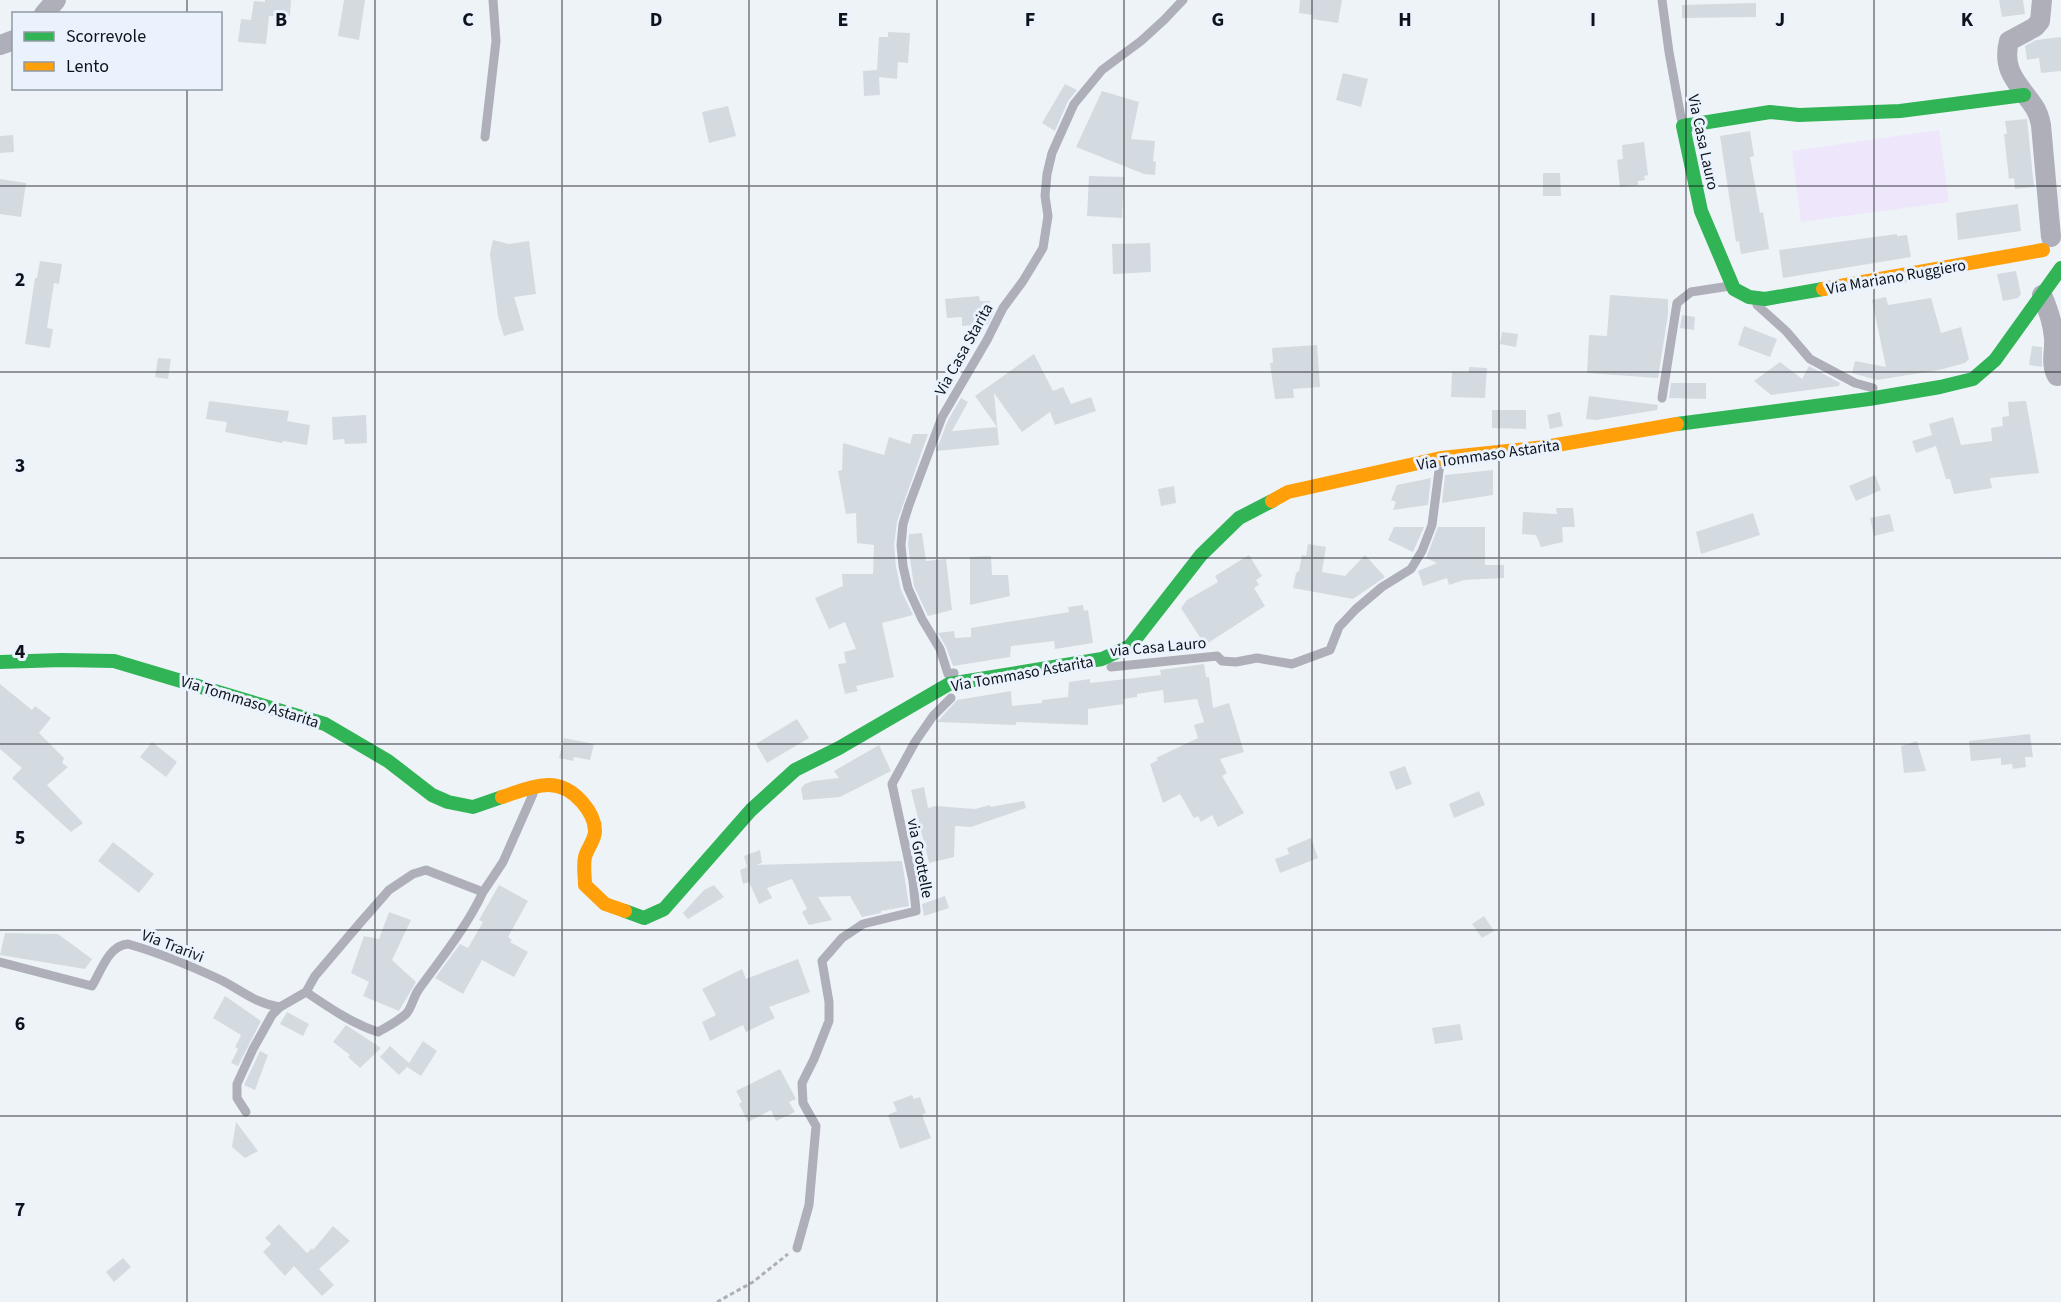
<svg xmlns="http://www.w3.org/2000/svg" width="2061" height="1302" font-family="'Source Sans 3',sans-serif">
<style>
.green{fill:#eee6fa}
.building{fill:#d4dbe0}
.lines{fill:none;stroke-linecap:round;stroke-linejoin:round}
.path{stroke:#adb1b7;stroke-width:3;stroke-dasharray:4.5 3;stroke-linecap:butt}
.lane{stroke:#aeafb8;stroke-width:9}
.street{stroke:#aeafb8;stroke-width:20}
.fast{stroke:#30b455;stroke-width:14}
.slow{stroke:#ff9f0a;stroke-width:14}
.grid{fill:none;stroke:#0e1319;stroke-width:1.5;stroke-opacity:0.55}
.labels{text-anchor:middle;stroke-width:6;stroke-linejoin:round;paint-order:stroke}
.street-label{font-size:16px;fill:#0e1319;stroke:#e9f2fd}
.grid-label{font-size:20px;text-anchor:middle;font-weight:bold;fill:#0e1319;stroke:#e9f2fd;stroke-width:6;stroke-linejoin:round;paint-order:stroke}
</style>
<rect width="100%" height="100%" fill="#eef3f8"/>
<!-- green -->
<path class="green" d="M1939 130 1949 202 1801 222 1792 151Z"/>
<!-- building -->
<path class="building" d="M265 0H291L290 16H269L266 44 238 42 241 19 251 20 254 1 265 2Z
M344 0H365L359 40 338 36Z
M1300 0H1342L1338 23 1312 19 1313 15 1299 13Z
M1999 0H2023L2025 14 2002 17Z
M1756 3V17L1682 18V5Z
M888 32 910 33 908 63 898 62 897 79 879 77 880 95 864 96 863 71 877 70 879 37H888Z
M2061 37V71L2041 73 2039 58 2027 60 2025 46 2036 40Z
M1343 73 1368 79 1361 107 1336 100Z
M1065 84 1077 90 1068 101 1055 131 1042 123Z
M1102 91 1139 102 1131 139 1155 141 1153 161 1156 162 1155 175 1144 174 1076 147Z
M728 106 736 136 709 143 702 112Z
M2027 119 2034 187 2015 189 2014 178 2009 179 2004 134H2007L2005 121Z
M1750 131 1754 156 1750 157 1760 213 1763 212 1769 249 1741 254 1739 241 1736 242 1720 136Z
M13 135 14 152 0 153V136Z
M1644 142 1648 175 1644 176 1645 180 1638 181V185L1620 187 1617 160 1623 159 1622 145Z
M1543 173H1560L1561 196H1543Z
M1089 176 1124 177 1122 218 1087 216Z
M0 179 26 183 21 217 0 214Z
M2018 204 2021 231 1958 240 1956 213Z
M1897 234V236L1907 235 1911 257 1783 278 1779 250Z
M493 240 509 244 529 241 536 294 514 297 524 330 504 336 498 316 490 254Z
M1150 243 1151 272 1113 274 1112 244Z
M40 261 62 264 59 284 54 283 47 328 53 329 50 348 25 344 35 278H37Z
M2016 271 2021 294 2018 298 2003 301 1997 274Z
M1610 295 1668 299V314L1658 378 1587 373 1589 335 1607 336Z
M979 296 980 301H990V313L993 314 988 324 962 326V317L947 318 945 299Z
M1886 297 1888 305 1931 298 1941 333 1961 327 1969 359 1965 363 1939 370 1877 380 1852 373 1855 361 1886 367 1872 300Z
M1682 315 1695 317 1694 330 1680 328Z
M1744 326 1777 339 1770 357 1738 345Z
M1502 332 1518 334 1516 347 1500 344Z
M1317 345 1320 387 1293 389 1294 398 1275 399 1270 363H1273L1272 348Z
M2032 346 2042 347V367L2029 365Z
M1034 354 1053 391 1063 387 1071 404 1091 397 1096 411 1055 425 1050 412 1022 432 994 393 999 445 936 451 948 420 961 398 968 402 952 431 997 427 975 396Z
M158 358 171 359 168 379 155 377Z
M1780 362 1802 379 1809 366 1840 383 1839 386 1771 395 1754 381Z
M1469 367 1487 368 1485 398 1451 397 1452 372 1469 373Z
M1671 383H1706V399L1669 398Z
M1589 396 1658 405 1657 410 1596 420 1586 419Z
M209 401 289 411 287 421 310 425 307 445 283 441 282 443 225 432 227 422 206 419Z
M2026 401 2039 473 1990 478 1992 488 1954 494 1950 479H1946L1936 446 1916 453 1912 441 1932 435 1929 424 1953 417 1961 445 1992 441 1991 428 2003 426 2002 417 2009 416 2008 402Z
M1492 410H1526V429L1492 428Z
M1560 412 1563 426 1550 429 1547 415Z
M366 415 367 443 345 444 344 439 333 440 332 417Z
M913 434H928L897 522 894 545 896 567 901 590 913 615 882 623 894 677 856 686 858 691 845 694 838 664 846 663 844 652 856 649 845 622 829 629 815 598 843 586 842 574H873L874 545 857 543 856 513 846 514 838 471 842 470 843 443 884 455 889 437 910 444Z
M1493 470V495L1442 503 1445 475Z
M1875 475 1881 490 1856 501 1849 486Z
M1431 478 1428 505 1393 510 1396 502 1391 500 1397 485Z
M1174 486 1176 503 1161 506 1158 489Z
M1556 508H1573L1575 527H1562L1563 542 1541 547 1536 535 1522 534 1523 512 1557 514Z
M1753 513 1760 535 1701 554 1696 532Z
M1890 514 1894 531 1874 536 1870 518Z
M1394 527H1424L1413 552 1388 540Z
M1438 527H1485V565H1504V578L1464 580 1449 585 1447 578 1423 586 1418 571 1437 563 1426 558Z
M922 533 926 561 946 559 952 610 928 616 914 586 908 545 909 534Z
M1308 544 1326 547 1322 572 1345 576 1365 555 1385 577 1353 599 1293 588 1296 573 1299 571 1302 555 1306 556Z
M1249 555 1262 576 1256 580 1259 585 1254 588 1265 606 1205 645 1181 608 1187 600 1218 582 1215 576Z
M991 556 992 575H1008L1010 596 970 605V557Z
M1083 605 1084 611 1088 610 1093 643 1055 649 1054 641 1011 646 1010 657 953 666 946 647 938 633 954 631 955 638 971 637V628L1069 612 1068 607Z
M1204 664 1206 677H1209L1213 708 1229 703 1244 752 1220 759 1227 773 1222 776 1244 813 1218 827 1212 815 1201 822 1198 816 1194 818 1180 794 1163 803 1150 764 1158 760 1156 758 1198 738 1194 725 1204 722 1197 699 1164 703 1163 690 1137 694V697L1123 699 1124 704 1088 709V725L1016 722V725L937 722 957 700 1011 691 1012 706 1042 703V700L1068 697 1069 682 1090 679V683L1161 675 1160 670Z
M0 684 32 710 35 706 51 718 39 733 64 758 62 763 68 767 47 785 83 823 71 832 12 778 22 768 0 749Z
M797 719 809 738 767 763 756 744Z
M2030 734 2033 757H2025L2026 767 2013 769 2012 764 2001 765V758L1971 761 1969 741Z
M564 738 594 744 590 760 574 757 573 761 559 758Z
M1917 741 1926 771 1904 773 1901 746Z
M152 742 177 762 166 777 140 757Z
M879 745 891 771 840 797 803 800 801 788 805 784 813 781 839 778 834 771Z
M1405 766 1412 784 1396 790 1389 772Z
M924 787 928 808 935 806 975 809 990 805V807L1024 801 1026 808 971 827 955 826 954 857 929 863 911 790Z
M1479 791 1485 805 1454 818 1449 804Z
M1311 838 1318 858 1280 873 1275 859 1289 854 1287 848Z
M113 842 154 874 139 893 98 861Z
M760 850 762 863 756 865 902 861 909 906 881 911V913L862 917 850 896 818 897 832 920 809 925 802 912 807 909 792 879 767 888 772 898 759 904 749 882 743 884 740 870 747 867 744 856Z
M499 885 528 901 508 937 512 940 510 942 528 952 514 977 482 960 463 994 435 978 460 944 468 948 483 922 479 920Z
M714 885 724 897 688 919 683 913 704 890Z
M945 896 949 908 924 916 922 904Z
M389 912 411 920 392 960 416 982 399 1011 363 996 369 982 351 973 364 936 379 939Z
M1484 916 1494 931 1482 938 1472 924Z
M5 933 58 934 92 959 85 969 0 955Z
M798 959 810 992 769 1007 775 1018 746 1032 743 1025 710 1041 702 1022 716 1015 702 989 742 969 746 979Z
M225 996 261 1021 238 1066 231 1063 238 1049 235 1047 241 1035 213 1018Z
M287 1012 309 1024 303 1036 280 1024Z
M1460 1024 1463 1040 1435 1044 1432 1028Z
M346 1025 381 1048 360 1068 348 1057 350 1055 333 1042Z
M423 1041 437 1051 421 1076 407 1067 399 1075 380 1057 390 1046 409 1063Z
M260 1051 268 1055 255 1090 244 1085Z
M780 1069 796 1099 789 1102 795 1112 776 1121 771 1110 748 1122 739 1104 742 1102 736 1091Z
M912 1095 914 1099 920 1097 926 1113 922 1115 931 1138 900 1149 888 1115 897 1111 893 1102Z
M236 1122 258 1151 245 1158 232 1147Z
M279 1224 307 1253 312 1248 313 1250 333 1226 350 1241 319 1269 334 1285 322 1296 294 1266 285 1276 263 1252 271 1244 265 1238Z
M123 1258 131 1267 114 1282 106 1272Z"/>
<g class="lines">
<!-- path -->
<path class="path" d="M717 1302 753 1282 788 1254"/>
<!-- lane -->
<path class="lane" d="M1662 0 1669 52 1682 123
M485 137 496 41 493 0
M1757 305 1786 331 1810 359 1855 383 1873 388
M1662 398 1677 303 1691 292 1730 286
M1111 667 1217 656 1222 661 1236 662 1257 658 1292 664 1330 650 1339 627 1356 609 1382 587 1411 569 1422 551 1432 525 1440 463
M954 673 948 674 940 649 922 619 908 588 903 566 901 545 903 524 909 505 942 417 987 340 1003 308 1023 281 1043 248 1048 216 1045 196 1047 174 1052 153 1074 104 1102 70 1141 41 1164 20 1183 0
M0 962 92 986C101 971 109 945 128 944 160 953 191 966 221 980 241 990 256 1004 280 1007L306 992 315 976 360 923 389 890 413 874 426 870 483 892 503 862 533 794
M306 992C330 1008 351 1023 378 1032 387 1027 398 1021 406 1014 412 1008 413 997 419 989 440 960 468 925 483 892
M246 1112 237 1098V1084L253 1049 272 1015 280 1007
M797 1248 809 1205 816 1126 803 1103 802 1083 814 1059 829 1021V1002L822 961 842 938 863 924 916 911 913 881 892 784 915 742 933 716 951 698"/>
<!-- street -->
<path class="street" d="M2042 0 2040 21 2035 27 2009 41C2001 72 2020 85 2035 108 2038 113 2040 120 2041 125L2051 237
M44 14 56 0
M0 45 14 40
M2042 295C2048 309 2053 323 2054 338 2055 352 2050 363 2057 376"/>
<!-- fast -->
<path class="fast" d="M1823 289 1765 299 1749 297 1734 289 1701 211 1683 126 1770 112 1799 115 1900 111 2024 95
M1677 424 1869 399 1940 387 1973 379 1995 360 2061 268
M0 662 61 660 114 661 325 724 388 761 432 795 448 802 473 807 502 797
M625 911 644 918 664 909 751 810 795 770 839 748 949 684 1102 659 1130 646 1201 555 1239 518 1272 501"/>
<!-- slow -->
<path class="slow" d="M1823 289 2043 250
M1272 501 1288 492 1441 458 1545 447 1677 424
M502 797C533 787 557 774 582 802 589 810 595 821 595 831 595 840 587 849 585 857 583 866 585 876 585 885L605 904 625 911"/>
</g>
<!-- grid -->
<path class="grid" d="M187 0V14M375 0V1302M562 0V1302M749 0V1302M937 0V1302M1124 0V1302M1312 0V1302M1499 0V1302M1686 0V1302M1874 0V1302M187 88V1302M0 186H2061M0 372H2061M0 558H2061M0 744H2061M0 930H2061M0 1116H2061"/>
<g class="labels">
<!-- street labels -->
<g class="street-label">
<text transform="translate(1704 142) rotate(78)" y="6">Via Casa Lauro</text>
<text transform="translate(1896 276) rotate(-10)" y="6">Via Mariano Ruggiero</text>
<text transform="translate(963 349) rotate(-61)" y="6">Via Casa Starita</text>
<text transform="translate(1488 454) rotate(-8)" y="6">Via Tommaso Astarita</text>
<text transform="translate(1158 646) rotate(-5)" y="6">via Casa Lauro</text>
<text transform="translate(1022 673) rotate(-10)" y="6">Via Tommaso Astarita</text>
<text transform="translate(250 701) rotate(17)" y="6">Via Tommaso Astarita</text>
<text transform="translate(921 858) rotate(79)" y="6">via Grottelle</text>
<text transform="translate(173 945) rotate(21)" y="6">Via Trarivi</text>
</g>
</g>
<g class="grid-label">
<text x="281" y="26">B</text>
<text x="468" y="26">C</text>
<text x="656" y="26">D</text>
<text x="843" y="26">E</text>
<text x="1030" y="26">F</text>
<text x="1218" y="26">G</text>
<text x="1405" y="26">H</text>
<text x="1593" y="26">I</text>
<text x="1780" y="26">J</text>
<text x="1967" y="26">K</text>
<text x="20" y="286">2</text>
<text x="20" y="472">3</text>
<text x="20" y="658">4</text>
<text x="20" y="844">5</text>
<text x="20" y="1030">6</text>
<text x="20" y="1216">7</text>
</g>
<!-- legend -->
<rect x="12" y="12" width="210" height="78" fill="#e9f2fd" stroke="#9199a2" stroke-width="1.5"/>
<rect x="24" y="32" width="30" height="9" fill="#30b455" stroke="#9199a2" stroke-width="1.5"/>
<text x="66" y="42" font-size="18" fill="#0e1319">Scorrevole</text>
<rect x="24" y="62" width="30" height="9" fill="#ff9f0a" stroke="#9199a2" stroke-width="1.5"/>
<text x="66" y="72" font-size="18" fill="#0e1319">Lento</text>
</svg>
